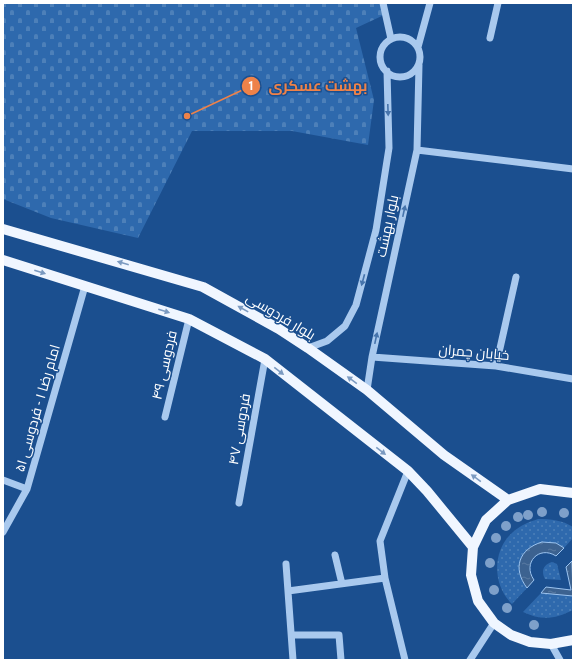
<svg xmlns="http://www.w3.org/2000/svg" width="576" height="663" font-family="'Roboto Condensed',Cairo,sans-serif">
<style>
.grass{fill:url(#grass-dots)}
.cemetery{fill:url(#cemetery-stones)}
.water{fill:url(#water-ripples);stroke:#9cc4f0}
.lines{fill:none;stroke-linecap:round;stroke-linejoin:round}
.minor{stroke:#a9c9ee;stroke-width:7}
.major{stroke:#f0f6ff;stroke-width:10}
.tree{fill:#7ea0ca}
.oneway{fill:#4674ac}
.oneway2{fill:#7b9ac1}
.labels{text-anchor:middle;stroke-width:3;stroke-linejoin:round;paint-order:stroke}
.street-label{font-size:14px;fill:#fff;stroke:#1b4f8f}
.leader{fill:none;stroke:#ee8249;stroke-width:1.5}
.callout-dot{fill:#ee8249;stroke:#1b4f8f;stroke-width:1.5}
.mark-label{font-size:12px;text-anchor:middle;font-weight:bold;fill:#fff}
.callout-label{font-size:15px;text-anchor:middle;font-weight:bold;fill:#ee8249;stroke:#1b4f8f;stroke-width:3;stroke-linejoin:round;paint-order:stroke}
</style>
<defs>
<pattern id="grass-dots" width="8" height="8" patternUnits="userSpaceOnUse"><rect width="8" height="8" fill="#2e69ad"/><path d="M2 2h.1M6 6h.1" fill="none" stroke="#4d80b9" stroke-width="1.8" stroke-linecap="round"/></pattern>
<pattern id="cemetery-stones" width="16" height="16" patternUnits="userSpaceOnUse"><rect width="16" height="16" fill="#2e69ad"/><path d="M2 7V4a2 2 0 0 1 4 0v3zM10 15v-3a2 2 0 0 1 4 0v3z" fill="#4d80b9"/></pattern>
<pattern id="water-ripples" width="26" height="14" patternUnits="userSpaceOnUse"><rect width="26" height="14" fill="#3c6290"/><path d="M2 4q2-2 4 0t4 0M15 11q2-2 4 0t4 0" fill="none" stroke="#597aa1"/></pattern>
</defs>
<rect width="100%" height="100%" fill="#1b4f8f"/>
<!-- grass -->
<path class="grass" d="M538 519C551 519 562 520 573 527V538L564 548 556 543 524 553C517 566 518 576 527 588L512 604C492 585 492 550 513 532 521 525 529 522 538 519Z
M552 562 557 564 561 580 545 579C541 571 543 565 552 562Z
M541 593 573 596V610C555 619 542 621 523 612Z"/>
<!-- cemetery -->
<path class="cemetery" d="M3 3H381L384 15 356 28 374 100 368 145 292 131H192L138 238 51 218 3 199Z"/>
<!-- water -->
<path class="water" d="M542 542 556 543 564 548 556 556C539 545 522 563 534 580L527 588C512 568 519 549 542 542Z
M572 561 573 596 541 593 546 587 571 590 566 567Z"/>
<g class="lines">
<!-- minor -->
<path class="minor" d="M383 3 391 39
M380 57a20 20 0 1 1 40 0a20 20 0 1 1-40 0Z
M490 38 498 3
M418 47 430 3
M417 150 573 169
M308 348 327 341 345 326 356 305 376 230 389 148 387 71
M372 357 496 366 573 379
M496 366 516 277
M367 390 372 357 417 150 419 65
M165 417 189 319
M3 480 27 489
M239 503 265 359
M3 532 27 489 85 286
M335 555 342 584
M286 564 293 660
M288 591 385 578
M292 635H339L341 660
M551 644 560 660
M405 660 385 578 380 541 408 471
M470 660 494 623"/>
<!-- major -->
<path class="major" d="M3 229 203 287 279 329 308 348 367 390 444 455 508 500
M3 260 189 319 265 359 408 471 427 491 473 547
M573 493 540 489 508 500 486 520 473 547 471 575 478 601 494 623 511 635 530 642 551 644 573 640"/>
</g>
<!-- trees -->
<g class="tree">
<circle cx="542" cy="512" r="5"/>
<circle cx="564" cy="513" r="5"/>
<circle cx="528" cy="515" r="5"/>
<circle cx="518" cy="517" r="5"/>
<circle cx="506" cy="526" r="5"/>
<circle cx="496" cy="538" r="5"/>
<circle cx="490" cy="563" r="5"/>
<circle cx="494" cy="590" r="5"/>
<circle cx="507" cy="608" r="5"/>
<circle cx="534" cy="625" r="5"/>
</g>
<!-- one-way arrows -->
<defs><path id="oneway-solid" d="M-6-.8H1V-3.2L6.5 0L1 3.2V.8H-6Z"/></defs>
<g class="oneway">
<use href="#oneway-solid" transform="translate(388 110) rotate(88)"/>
<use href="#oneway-solid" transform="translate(404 211) rotate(-78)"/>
<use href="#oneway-solid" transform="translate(363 280) rotate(105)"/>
<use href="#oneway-solid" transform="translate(376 338) rotate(-78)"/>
</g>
<g class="oneway2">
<use href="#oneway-solid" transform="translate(123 263) rotate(-164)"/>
<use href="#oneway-solid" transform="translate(40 272) rotate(18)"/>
<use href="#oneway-solid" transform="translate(243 309) rotate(-151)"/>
<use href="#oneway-solid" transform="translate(164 311) rotate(17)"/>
<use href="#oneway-solid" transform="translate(279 371) rotate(38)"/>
<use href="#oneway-solid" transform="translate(352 380) rotate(-144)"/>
<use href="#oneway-solid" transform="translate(381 451) rotate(38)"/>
<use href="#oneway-solid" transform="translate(476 478) rotate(-144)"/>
</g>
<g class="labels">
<!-- street labels -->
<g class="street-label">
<text transform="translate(387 226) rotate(-78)" y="5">بلوار بهشت</text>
<text transform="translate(281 316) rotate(31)" y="5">بلوار فردوسی</text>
<text transform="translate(474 352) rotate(5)" y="5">خیابان چمران</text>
<text transform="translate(164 365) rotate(-77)" y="5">فردوسی ۴۹</text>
<text transform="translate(37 408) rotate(-74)" y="5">امام رضا ۱ - فردوسی ۵۱</text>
<text transform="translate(239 429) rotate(-80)" y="5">فردوسی ۴۷</text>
</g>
</g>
<!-- callouts -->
<path class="leader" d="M187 116L251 86"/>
<g class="callout-dot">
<circle cx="187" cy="116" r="4"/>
<circle cx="251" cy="86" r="10"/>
</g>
<g class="mark-label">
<text x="251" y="90">1</text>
</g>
<g class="callout-label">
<text x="318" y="91">بهشت عسکری</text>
</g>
<!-- border -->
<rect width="576" height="663" fill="none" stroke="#ffffff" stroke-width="8"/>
</svg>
